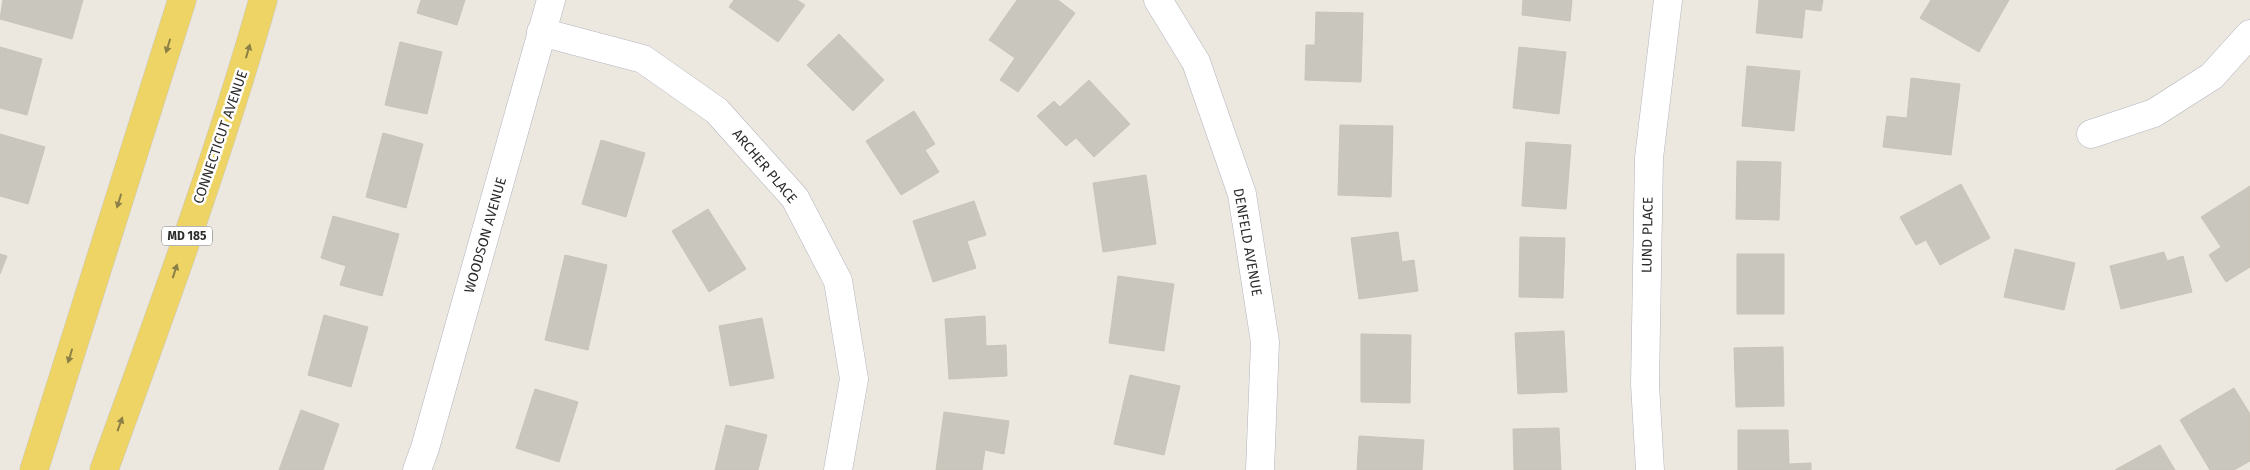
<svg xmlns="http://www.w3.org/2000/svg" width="2250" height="470" font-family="'Fira Sans',sans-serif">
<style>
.building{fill:#c9c6bd;stroke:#c9c4b8}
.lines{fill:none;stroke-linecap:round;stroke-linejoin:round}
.minor-casing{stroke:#b2b4bf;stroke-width:29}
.major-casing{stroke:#c8c8c8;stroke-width:29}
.minor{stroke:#fff;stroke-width:28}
.major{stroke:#edd464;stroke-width:28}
.oneway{fill:#8c8048}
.labels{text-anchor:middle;stroke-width:5;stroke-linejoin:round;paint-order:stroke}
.shield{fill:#fff;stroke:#6b6b6b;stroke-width:1}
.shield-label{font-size:12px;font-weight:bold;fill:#2c2c2c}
.street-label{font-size:14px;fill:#2c2c2c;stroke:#fff}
</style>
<rect width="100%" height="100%" fill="#ede8df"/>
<!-- building -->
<path class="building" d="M3 0H83L72 39 0 19Z
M421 0H465L457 25 417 13Z
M734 0H797L805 5 778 42 729 7Z
M1017 0H1058L1075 13 1018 92 1000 80 1015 58 989 40Z
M1523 0H1572L1570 21 1522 15Z
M1759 0H1823L1821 11 1805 9 1802 38 1756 33Z
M1931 0H2009L1979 52 1920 18Z
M1316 12 1363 13 1361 82 1305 80 1306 45H1315Z
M839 34 884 80 853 111 807 65Z
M400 42 442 52 427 114 385 105Z
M0 47 42 59 27 115 0 108Z
M1519 47 1566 52 1559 114 1513 108Z
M1747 66 1800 71 1794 131 1742 126Z
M1911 78 1960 84 1951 155 1883 147 1887 116 1907 118Z
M1089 80 1130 124 1094 157 1076 138 1066 146 1037 116 1054 101 1060 107Z
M914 111 935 144 925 150 939 172 901 195 866 141Z
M1340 125 1393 126 1391 197 1338 195Z
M383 133 423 144 406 208 366 197Z
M0 134 45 147 28 204 0 196Z
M601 140 645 153 626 217 582 204Z
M1526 142 1571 145 1566 209 1522 206Z
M1737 161 1781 162 1779 220 1736 219Z
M1146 175 1156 244 1103 252 1093 183Z
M1961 184 1990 238 1940 265 1926 240 1916 245 1900 217Z
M2250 186V267L2226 282 2209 255 2221 247 2201 217Z
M974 201 986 235 967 241 976 268 933 282 913 221Z
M708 209 746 269 709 292 672 231Z
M333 216 399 234 382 296 340 285 346 266 321 258Z
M1398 232 1402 262 1414 260 1418 291 1359 299 1351 238Z
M1520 237 1565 238 1563 298 1519 297Z
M2015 249 2075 263 2064 310 2004 297Z
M2164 252 2167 261 2183 256 2192 292 2121 309 2110 266Z
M0 254 7 256 0 274Z
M1737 254H1784V314H1737Z
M565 255 607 265 588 350 545 340Z
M1118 276 1174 284 1164 351 1109 343Z
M324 315 368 327 351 387 308 375Z
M985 316 986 346 1006 345 1007 376 949 379 945 319Z
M762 318 774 378 730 386 719 326Z
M1564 331 1567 392 1518 394 1515 333Z
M1361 334 1411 335 1410 403 1361 402Z
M1783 347 1784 406 1736 407 1734 348Z
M1130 375 1180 386 1164 455 1114 444Z
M2234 388 2250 414V461L2234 470H2210L2180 420Z
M535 389 578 402 559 462 516 448Z
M301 410 339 424 323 470H279Z
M944 412 1009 421 1004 454 985 450 982 470H936Z
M726 425 767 435 758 470H715Z
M1559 428 1561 470H1514L1513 429Z
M1738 430H1788L1789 464 1811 463V470H1738Z
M1359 436 1424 440 1422 470H1357Z
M2160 445 2175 470H2115Z"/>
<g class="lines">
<!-- minor casing -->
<g class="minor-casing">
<path id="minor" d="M1158 0 1196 62 1242 194 1265 342 1260 470
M541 32 643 59 717 111 795 198 838 281 854 379 838 470
M2091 134 2154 113 2212 76 2250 34
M417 470 425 448 551 0
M1650 470 1645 384 1649 158 1668 0"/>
</g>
<!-- major casing -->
<g class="major-casing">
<path id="major" d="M34 470 182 0
M104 470C160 315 218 159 263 0"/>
</g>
<!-- minor -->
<use href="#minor" class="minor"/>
<!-- major -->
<use href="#major" class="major"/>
</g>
<!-- one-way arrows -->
<defs><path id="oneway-solid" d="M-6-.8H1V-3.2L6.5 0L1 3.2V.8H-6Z" transform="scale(1.25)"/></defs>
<g class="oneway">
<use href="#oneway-solid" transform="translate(168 46) rotate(107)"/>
<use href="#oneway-solid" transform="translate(248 51) rotate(-74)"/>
<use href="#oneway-solid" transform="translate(119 201) rotate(107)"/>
<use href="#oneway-solid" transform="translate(175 271) rotate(-72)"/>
<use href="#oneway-solid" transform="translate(70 356) rotate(107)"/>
<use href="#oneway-solid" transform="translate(120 424) rotate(-70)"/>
</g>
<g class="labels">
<!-- shield labels -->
<rect class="shield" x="162" y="226.5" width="50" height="19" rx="4"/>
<g class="shield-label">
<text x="187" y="240">MD 185</text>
</g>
<!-- street labels -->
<g class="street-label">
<text transform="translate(220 137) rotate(-71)" y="5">CONNECTICUT AVENUE</text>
<text transform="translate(765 166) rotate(50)" y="5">ARCHER PLACE</text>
<text transform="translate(485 235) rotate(-74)" y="5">WOODSON AVENUE</text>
<text transform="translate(1647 235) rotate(-89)" y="5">LUND PLACE</text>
<text transform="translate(1248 242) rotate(80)" y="5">DENFELD AVENUE</text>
</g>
</g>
</svg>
